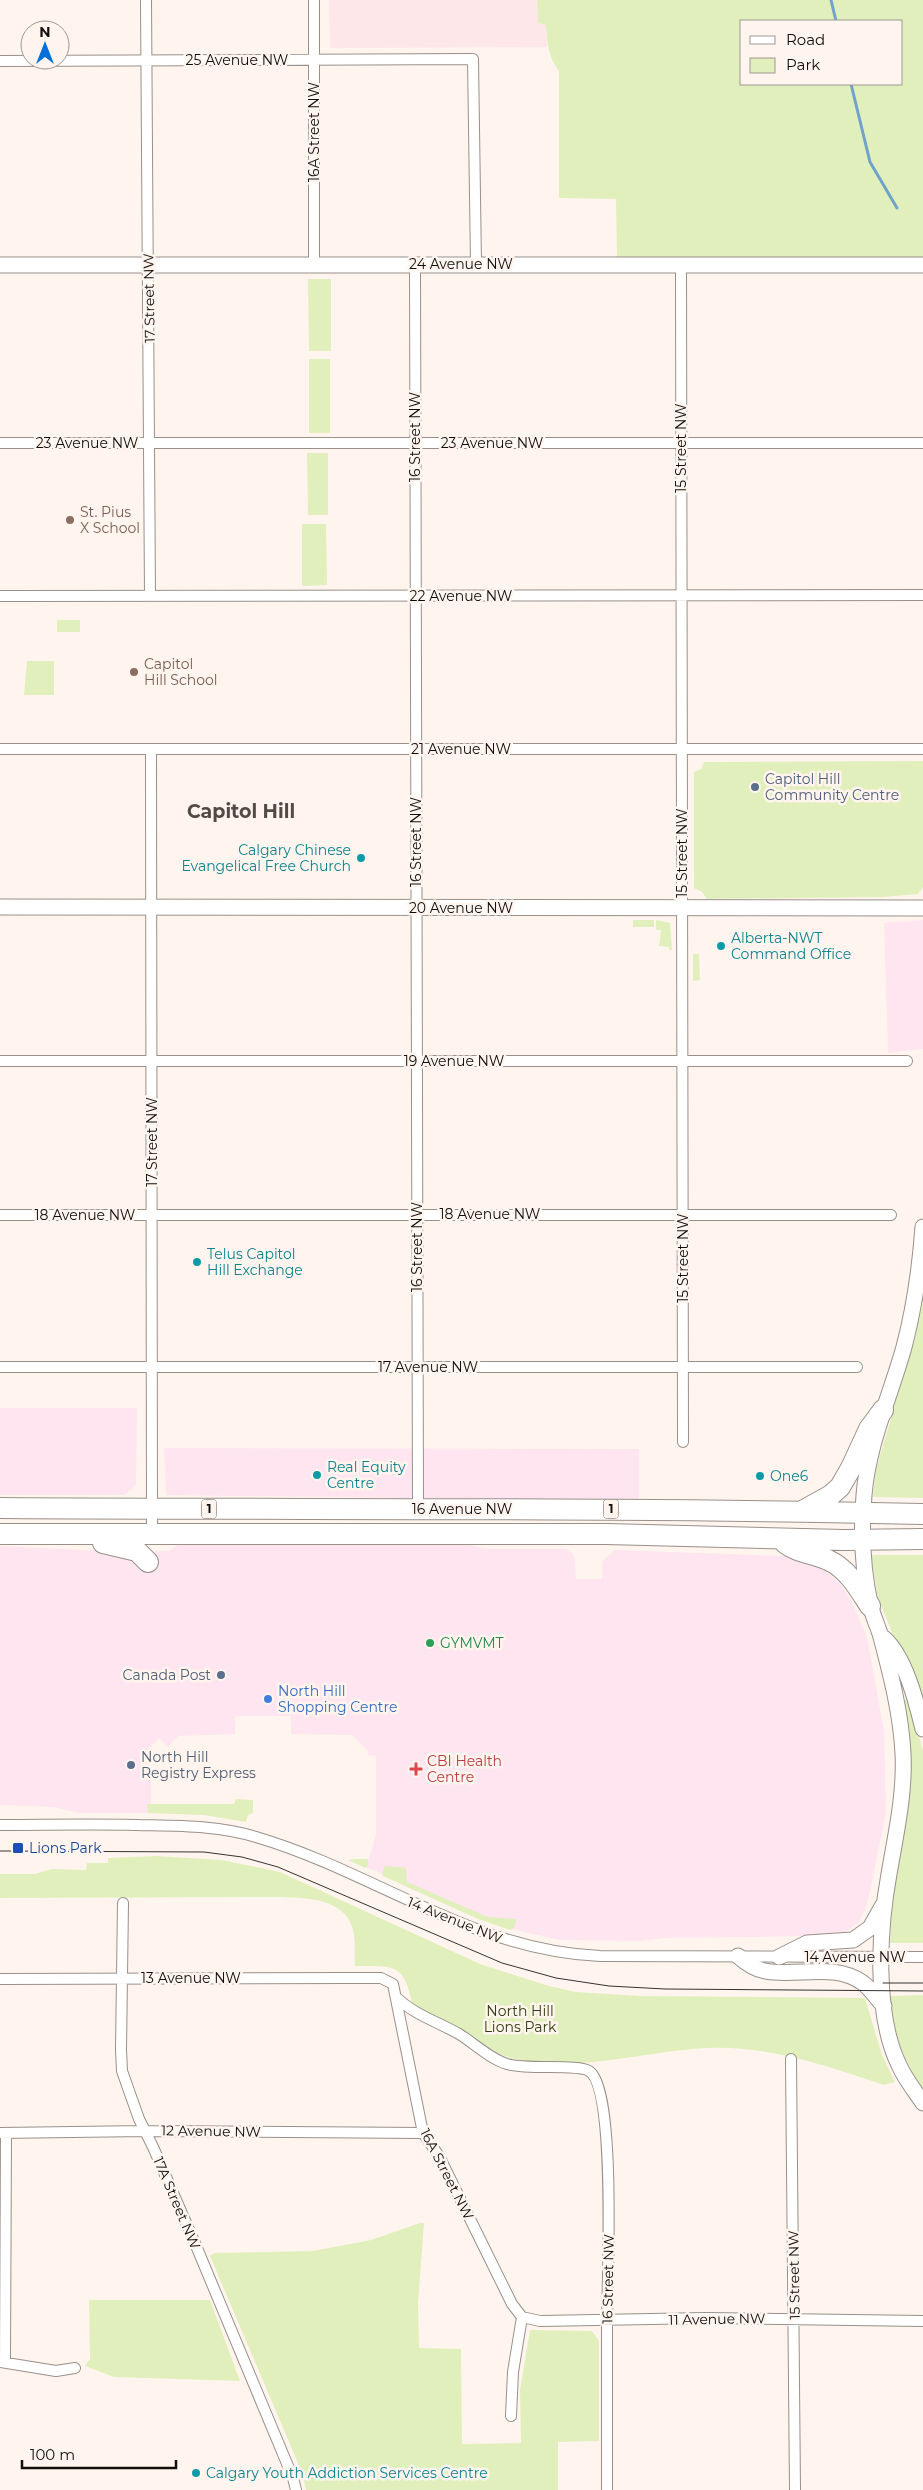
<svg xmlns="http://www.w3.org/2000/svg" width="923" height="2490" font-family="Montserrat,sans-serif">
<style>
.commercial{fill:#fee5ef}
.industrial{fill:#fde7e9}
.green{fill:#e1efbc;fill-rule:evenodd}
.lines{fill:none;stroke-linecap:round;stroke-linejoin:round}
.stream{stroke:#71a2c9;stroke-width:3}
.street-casing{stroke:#99908a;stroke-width:12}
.secondary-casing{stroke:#99908a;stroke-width:17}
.highway-casing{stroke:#99908a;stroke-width:22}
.street{stroke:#fff;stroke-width:10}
.secondary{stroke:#fff;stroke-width:15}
.highway{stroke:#fff;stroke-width:20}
.tram{stroke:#373330;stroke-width:1}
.education-dot{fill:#8d6e63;stroke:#fff5ee;stroke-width:2}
.service-dot{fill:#5c6f8a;stroke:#fff5ee;stroke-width:2}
.culture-dot{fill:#0f9aa8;stroke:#fff5ee;stroke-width:2}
.leisure-dot{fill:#2e9e5b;stroke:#fff5ee;stroke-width:2}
.shop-dot{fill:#3f7fe0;stroke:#fff5ee;stroke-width:2}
.health-dot{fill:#e0444e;stroke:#fff5ee;stroke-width:2}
.transit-dot{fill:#1a4fb4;stroke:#fff5ee;stroke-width:2}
.labels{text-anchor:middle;stroke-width:5;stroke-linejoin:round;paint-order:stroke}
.shield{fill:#fff5ee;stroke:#58534f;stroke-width:1}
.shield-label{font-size:12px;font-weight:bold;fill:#100d0b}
.street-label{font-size:14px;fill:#100d0b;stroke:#fff5ee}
.education-label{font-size:14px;fill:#785e54;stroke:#fff5ee;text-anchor:start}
.service-label{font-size:14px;fill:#4e5e75;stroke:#fff5ee;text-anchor:start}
.culture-label{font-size:14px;fill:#0d838f;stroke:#fff5ee;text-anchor:start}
.leisure-label{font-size:14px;fill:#27864d;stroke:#fff5ee;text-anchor:start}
.shop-label{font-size:14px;fill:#366cbe;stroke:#fff5ee;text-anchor:start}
.health-label{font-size:14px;fill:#be3a42;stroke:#fff5ee;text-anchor:start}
.transit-label{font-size:14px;fill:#164399;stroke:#fff5ee;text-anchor:start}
.park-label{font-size:14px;fill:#343d12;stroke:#fff5ee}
.district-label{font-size:19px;font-weight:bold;fill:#534a45;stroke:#fff5ee}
</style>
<rect width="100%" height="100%" fill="#fff5ee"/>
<!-- commercial -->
<path class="commercial" d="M923 920V1049L888 1053 884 923Z
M0 1408H137L136 1485 125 1495H0Z
M164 1448 639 1449V1501L166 1495Z
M185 1543H460L488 1549H566L572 1553 575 1559 576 1579H602V1562L614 1550 785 1556 802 1559 826 1571 840 1584 851 1600 867 1637 884 1731 886 1812 870 1892 865 1910 859 1922 844 1933 834 1936 663 1938 640 1941 560 1940 507 1928 366 1867 376 1835V1756L368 1755V1751L352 1735 291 1734V1716H235V1734L178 1736 168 1747 159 1738 141 1756 151 1767V1800L148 1813H78L54 1807 0 1805V1546L124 1552 169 1551 179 1544Z"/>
<!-- industrial -->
<path class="industrial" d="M329 0H537L538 23 546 25 547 47 330 48Z"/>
<!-- green -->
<path class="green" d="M537 0H923V259L617 257 616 199 559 198V71C548 57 547 42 546 25L538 23ZM742 21H902V84H742Z
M308 279H331V351H309Z
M309 359H330V433H309Z
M307 453H328V515H308Z
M326 524 327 585 302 586V524Z
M57 620H80V632H57Z
M27 661H54V695H24Z
M923 761V887L918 894 884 897 707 899 702 892 694 888V772L701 769 704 762Z
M633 920H654V927H633Z
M656 920 670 923 672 950H669V947L659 946 661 930H656Z
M693 954H699L700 980 693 981Z
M923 1259V1498L873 1497 876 1469 892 1415Z
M871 1555H923V1708L878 1598Z
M909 1699 923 1751V1943H890L903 1700Z
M236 1799 253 1800V1813L248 1815 246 1822 204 1815 148 1813 147 1804H234Z
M157 1856 222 1860 280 1872 480 1964 549 1986 576 1992 641 1996 865 1998 882 2055 895 2082 884 2085C827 2066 768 2045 707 2048 645 2051 569 2075 508 2057 498 2054 487 2046 478 2041 456 2028 434 2016 412 2003 404 1962 392 1966 355 1966 354 1955 356 1941 353 1930 346 1899 308 1898 281 1897L0 1898V1874H35L52 1869 86 1870 87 1863H108V1858Z
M355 1859H368V1866L365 1868 348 1860Z
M385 1866 406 1868 407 1882 488 1917 517 1919 514 1928 510 1930 478 1919 383 1876 382 1874Z
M923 1995V2096L900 2046 887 1996Z
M420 2223H424L418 2303 419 2348 461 2349 462 2444 521 2443 520 2390 530 2330 592 2331 599 2341V2441L558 2442V2490H306L303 2475 210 2256 214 2253 313 2251 371 2240Z
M89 2300H210L240 2381 114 2377 85 2366 90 2359Z"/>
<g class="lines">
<!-- stream -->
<path class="stream" d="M831 0 836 21
M851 84 870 162 897 208"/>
<!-- street casing -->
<g class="street-casing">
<path id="street" d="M146 0 150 596
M314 0V263
M0 61 473 59 476 264
M415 263 418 1510
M681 265 683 1442
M0 443H923
M0 596 923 595
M0 749H923
M151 749 152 1535
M0 1061H907
M0 1215H891
M0 1367H857
M0 1825C45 1825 91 1824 136 1825 177 1826 217 1825 256 1837 375 1872 473 1951 600 1956L923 1957
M123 1903 121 2050 122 2071 139 2119 153 2147 197 2248 293 2478 296 2490
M0 1979 348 1978H381L393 1984 423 2133 439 2156 512 2304 522 2317 540 2321 706 2318 923 2321
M397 1998C415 2015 438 2022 459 2034 474 2043 490 2059 507 2064 526 2070 578 2064 589 2071 617 2088 607 2287 607 2324 607 2379 607 2435 607 2490
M791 2059 795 2490
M0 2133 145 2131 423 2133
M5 2361 6 2133
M0 2362 56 2371 75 2368
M511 2416 513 2372 522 2317"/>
</g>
<!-- secondary casing -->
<g class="secondary-casing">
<path id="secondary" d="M0 265H923
M0 907 923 908
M923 1227C920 1267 914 1309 904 1347 890 1397 868 1444 864 1495 861 1532 862 1567 870 1603 872 1615 878 1626 881 1637 891 1675 901 1714 903 1753 905 1794 896 1833 889 1874 879 1929 874 2014 899 2065 905 2079 915 2091 923 2103
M884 1638C905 1657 916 1700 923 1729
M738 1956C746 1963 755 1969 765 1971 797 1977 835 1962 863 1983 871 1989 877 1999 884 2006
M779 1957 807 1943 853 1940 870 1928 883 1905"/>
</g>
<!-- highway casing -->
<g class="highway-casing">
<path id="highway" d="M0 1508C308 1510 615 1507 923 1514
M804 1510 831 1495 840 1487 851 1468 869 1429 883 1410
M0 1534H606L844 1540 923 1539
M103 1543 137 1551 148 1562
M785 1543C797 1553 814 1553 828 1560 848 1569 859 1589 870 1606"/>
</g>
<!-- street -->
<use href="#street" class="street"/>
<!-- secondary -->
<use href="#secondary" class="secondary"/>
<!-- highway -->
<use href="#highway" class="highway"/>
<!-- tram -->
<path class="tram" d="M0 1851 204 1852 242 1857 278 1867 502 1963 556 1978 609 1986 665 1989 923 1991
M883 1983H923"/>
</g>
<!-- markers -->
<g class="education-dot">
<circle cx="70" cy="520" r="5"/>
<circle cx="134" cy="672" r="5"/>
</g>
<g class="service-dot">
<circle cx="755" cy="787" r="5"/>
<circle cx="221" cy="1675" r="5"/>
<circle cx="131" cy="1765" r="5"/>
</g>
<g class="culture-dot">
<circle cx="361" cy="858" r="5"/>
<circle cx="721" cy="946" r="5"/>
<circle cx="197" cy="1262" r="5"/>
<circle cx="317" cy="1475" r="5"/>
<circle cx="760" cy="1476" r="5"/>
<circle cx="196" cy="2473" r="5"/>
</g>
<circle class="leisure-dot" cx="430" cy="1643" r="5"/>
<circle class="shop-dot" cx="268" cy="1699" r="5"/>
<path class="health-dot" d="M413.5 1761.5h5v5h5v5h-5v5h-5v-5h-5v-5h5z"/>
<rect class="transit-dot" x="12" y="1842" width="12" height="12" rx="2.5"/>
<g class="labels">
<!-- shield labels -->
<g class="shield">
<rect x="201.5" y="1499.5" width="15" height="19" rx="4"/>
<rect x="603.5" y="1499.5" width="15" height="19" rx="4"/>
</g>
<g class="shield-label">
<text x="209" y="1513">1</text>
<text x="611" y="1513">1</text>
</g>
<!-- street labels -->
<g class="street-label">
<text x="237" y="65">25 Avenue NW</text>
<text transform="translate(314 132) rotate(-90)" y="5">16A Street NW</text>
<text x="461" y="269">24 Avenue NW</text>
<text transform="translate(149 298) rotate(-91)" y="5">17 Street NW</text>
<text transform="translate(415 437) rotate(-90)" y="5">16 Street NW</text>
<text x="87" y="448">23 Avenue NW</text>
<text x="492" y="448">23 Avenue NW</text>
<text transform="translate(681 448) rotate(-90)" y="5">15 Street NW</text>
<text x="461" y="601">22 Avenue NW</text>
<text x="461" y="754">21 Avenue NW</text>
<text transform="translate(416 842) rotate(-90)" y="5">16 Street NW</text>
<text transform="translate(682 853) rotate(-90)" y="5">15 Street NW</text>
<text x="461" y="913">20 Avenue NW</text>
<text x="454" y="1066">19 Avenue NW</text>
<text transform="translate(152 1142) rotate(-90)" y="5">17 Street NW</text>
<text x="490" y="1219">18 Avenue NW</text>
<text x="85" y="1220">18 Avenue NW</text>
<text transform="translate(417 1247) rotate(-90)" y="5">16 Street NW</text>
<text transform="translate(683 1258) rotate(-90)" y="5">15 Street NW</text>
<text x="428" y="1372">17 Avenue NW</text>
<text x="462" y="1514">16 Avenue NW</text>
<text transform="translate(455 1920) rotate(22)" y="5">14 Avenue NW</text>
<text x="855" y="1962">14 Avenue NW</text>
<text x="191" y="1983">13 Avenue NW</text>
<text transform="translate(211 2131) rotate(1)" y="5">12 Avenue NW</text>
<text transform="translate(447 2174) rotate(63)" y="5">16A Street NW</text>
<text transform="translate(177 2203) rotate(67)" y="5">17A Street NW</text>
<text transform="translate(794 2275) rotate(-91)" y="5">15 Street NW</text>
<text transform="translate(608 2279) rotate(-89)" y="5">16 Street NW</text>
<text transform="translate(717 2319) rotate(-1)" y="5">11 Avenue NW</text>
</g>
<!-- education labels -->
<g class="education-label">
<text x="80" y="517">St. Pius<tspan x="80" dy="16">X School</tspan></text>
<text x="144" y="669">Capitol<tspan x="144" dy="16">Hill School</tspan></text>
</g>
<!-- service labels -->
<g class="service-label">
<text x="765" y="784">Capitol Hill<tspan x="765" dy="16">Community Centre</tspan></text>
<text x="211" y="1680" text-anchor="end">Canada Post</text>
<text x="141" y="1762">North Hill<tspan x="141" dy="16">Registry Express</tspan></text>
</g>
<!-- culture labels -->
<g class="culture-label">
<text x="351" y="855" text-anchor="end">Calgary Chinese<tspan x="351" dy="16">Evangelical Free Church</tspan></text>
<text x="731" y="943">Alberta-NWT<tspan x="731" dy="16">Command Office</tspan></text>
<text x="207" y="1259">Telus Capitol<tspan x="207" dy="16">Hill Exchange</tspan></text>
<text x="327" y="1472">Real Equity<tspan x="327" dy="16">Centre</tspan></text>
<text x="770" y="1481">One6</text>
<text x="206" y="2478">Calgary Youth Addiction Services Centre</text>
</g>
<!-- leisure labels -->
<g class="leisure-label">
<text x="440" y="1648">GYMVMT</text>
</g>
<!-- shop labels -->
<g class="shop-label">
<text x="278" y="1696">North Hill<tspan x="278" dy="16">Shopping Centre</tspan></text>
</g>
<!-- health labels -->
<g class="health-label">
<text x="427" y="1766">CBI Health<tspan x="427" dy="16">Centre</tspan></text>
</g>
<!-- transit labels -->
<g class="transit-label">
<text x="29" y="1853">Lions Park</text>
</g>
<!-- park labels -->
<g class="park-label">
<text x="520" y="2016">North Hill<tspan x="520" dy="16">Lions Park</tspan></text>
</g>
<!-- district labels -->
<g class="district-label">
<text x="241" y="818">Capitol Hill</text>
</g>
</g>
<!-- legend -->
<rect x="740" y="20" width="162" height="65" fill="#fff5ee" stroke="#9f9893"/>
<rect x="750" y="36" width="25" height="8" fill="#ffffff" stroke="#9f9893"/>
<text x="786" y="45" font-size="15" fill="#100d0b">Road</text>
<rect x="750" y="58" width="25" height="15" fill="#e1efbc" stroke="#9f9893"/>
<text x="786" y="70" font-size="15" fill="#100d0b">Park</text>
<!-- north arrow -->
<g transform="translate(45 45)"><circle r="24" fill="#fff5ee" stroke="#9f9893"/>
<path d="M0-4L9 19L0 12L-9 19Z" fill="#0270d8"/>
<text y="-8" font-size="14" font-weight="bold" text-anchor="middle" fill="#100d0b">N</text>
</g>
<!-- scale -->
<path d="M22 2460v8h154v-8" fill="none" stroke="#100d0b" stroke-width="2.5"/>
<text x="30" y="2460" font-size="15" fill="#100d0b" stroke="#fff5ee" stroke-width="4" paint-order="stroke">100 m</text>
</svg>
